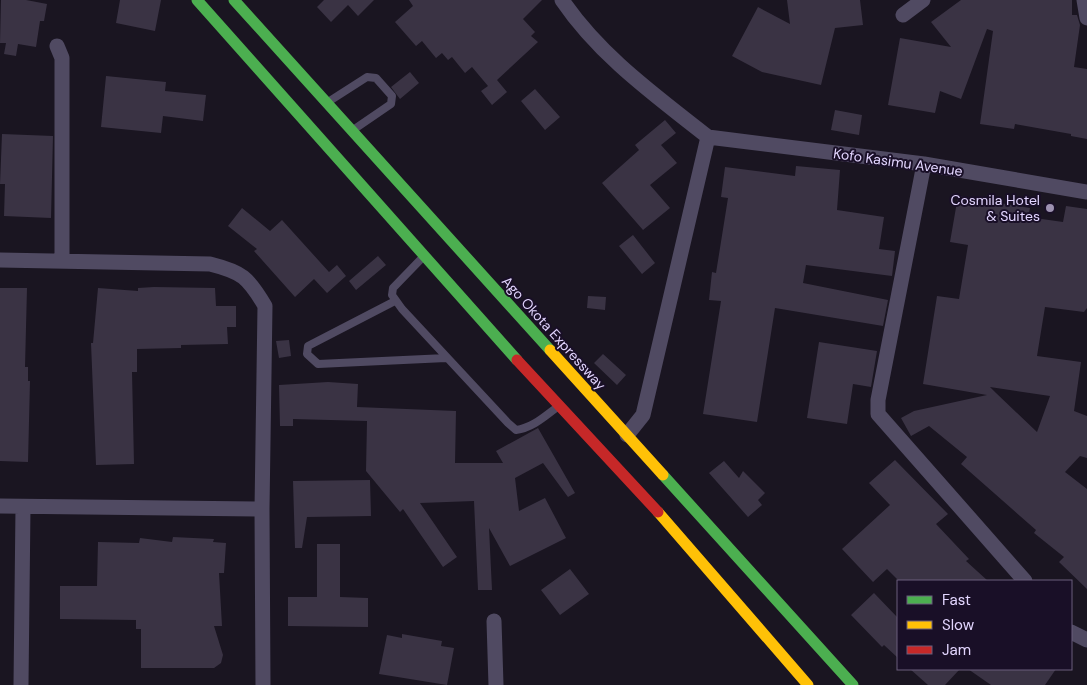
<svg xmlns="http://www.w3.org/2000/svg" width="1087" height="685" font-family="'DM Sans',sans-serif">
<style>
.building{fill:#3a3344;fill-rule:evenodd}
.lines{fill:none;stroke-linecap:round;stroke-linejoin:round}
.lane{stroke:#504a62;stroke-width:8}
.street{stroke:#504a62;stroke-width:15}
.fast{stroke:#4caf50;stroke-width:11}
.slow{stroke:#ffc107;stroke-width:11}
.jam{stroke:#c62828;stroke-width:11}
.poi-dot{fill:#9d92b1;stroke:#190f27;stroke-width:2}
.labels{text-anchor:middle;stroke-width:4;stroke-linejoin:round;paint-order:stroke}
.street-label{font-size:14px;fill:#e3d6ff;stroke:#190f27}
.poi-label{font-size:14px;fill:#e3d6ff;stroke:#190f27;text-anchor:end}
</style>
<rect width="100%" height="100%" fill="#1a1521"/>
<!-- building -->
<path class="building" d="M1 0H26L47 4 44 21H40L36 47 18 44 16 56 4 54 6 43H0Z
M120 0H161L155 31 116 23Z
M324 0H374L358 16 348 5 331 22 317 7Z
M409 0H542L523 19 535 32 531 36 538 42 497 80 507 92 492 105 481 91 488 86 472 67 465 73 452 57 448 60 442 53 436 58 422 41 416 46 395 22 413 6Z
M787 0H860L863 25 835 28 821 85 762 72 732 56 758 7 790 24Z
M961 0H1072V15H1077L1080 25 1074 67 1087 69V139L1071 136V134L1015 124 1014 129 980 124 993 31 987 29 961 99 940 91 935 113 888 105 900 38 951 47 931 22Z
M410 72 419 83 400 99 391 87Z
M106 76 166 82 165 91 206 95 203 121 163 116 161 133 101 127Z
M535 89 560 117 545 130 521 101Z
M835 110 862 115 859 135 831 130Z
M665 120 676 133 661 145 677 163 650 185 670 208 643 230 602 183 639 150 635 145Z
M2 134 53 136 51 218 4 216 5 184H0Z
M796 166 840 170 837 210 884 217 879 249 895 251 892 276 806 265 803 283 888 300 883 326 775 308 757 422 703 414 721 301 709 300 712 272 716 273 728 198 721 197 725 167 795 176Z
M958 196 1030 208 1028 217 1063 222 1066 206 1087 209V308L1084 312 1045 307 1037 356 1081 362 1074 411 1087 416V458L1080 456 1065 472 1087 489V589L1059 562 1064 557 1034 533 1036 530 961 464 967 457 929 426 911 436 901 418 914 411 987 395 923 384 937 296 959 299 968 245 950 242ZM990 387 1050 396 1037 432 996 393Z
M242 208 270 231 282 220 329 272 337 265 346 276 327 293 314 279 295 297 254 251 257 249 228 226Z
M633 235 655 263 642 274 619 246Z
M378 256 386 265 356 290 349 281Z
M154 287 215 288 216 306H236V327H227L228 344 181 345V348L137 349V372H132L134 464 96 465 91 343H93L98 288 138 291V288Z
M0 288H27L25 367H28V381H30L28 462 0 461Z
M588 296 606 297 605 310 587 308Z
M289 340 291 356 279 358 276 341Z
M819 342 877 351 871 387 853 384 847 424 807 418Z
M603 354 626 375 617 385 594 363Z
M328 382 358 384 357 407 456 411 455 463H503L496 451 538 428 575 493 568 497 543 463 515 478 519 511 545 498 566 538 510 566 489 528 492 590H478L474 501 420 503 457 557 443 567 403 509 400 512 366 471 367 421 293 419V426H280L279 385Z
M895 460 948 514 936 524 969 559 966 561 988 581H899L887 569 873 582 842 549 890 505 869 483Z
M724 461 739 478 743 471 765 493 758 500 762 505 748 517 709 473Z
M370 480 371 516 307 517 302 548H295L293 481Z
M173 537 214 539 213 542 226 543 224 573H219L222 626H214L223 655 221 663 214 668H141V629H136V620L60 619V586H97L98 542 139 543 140 538 172 542Z
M317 544H340V597L368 598V627L288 626V597H317Z
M570 569 589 594 560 615 541 590Z
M874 593 898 618V658L884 645 882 647 851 615Z
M402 634 442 641 441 646 454 648 447 685 379 674 387 635 402 638Z
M910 669H960L945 685H928Z
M968 669H1056L1045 685H991Z"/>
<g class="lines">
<!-- lane -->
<path class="lane" d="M328 102 367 77 376 78 392 96 391 104 353 130
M423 257 393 288 392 295 402 309 508 423 516 430C532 428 544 417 556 408
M395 301 308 346 307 354 318 364 446 358"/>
<!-- street -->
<path class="street" d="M562 0C600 56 655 95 708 137L643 415 627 435
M1084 0 1087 18
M903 15 923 0
M57 46 62 58V261
M708 137 924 164 1087 192
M924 164 878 400V414L1025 581
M0 260 210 264C242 272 248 277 265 306L262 509 263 685
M0 506 262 509
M494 621 496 685
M1071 632 1087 640
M21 685 23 507"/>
<!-- fast -->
<path class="fast" d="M197 0 517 360
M234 0 550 350
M663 475 853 685"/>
<!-- slow -->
<path class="slow" d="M550 350 663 475
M658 512 808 685"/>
<!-- jam -->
<path class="jam" d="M517 360 658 512"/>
</g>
<!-- markers -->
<circle class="poi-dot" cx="1050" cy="208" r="5"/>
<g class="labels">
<!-- street labels -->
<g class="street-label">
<text transform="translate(898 162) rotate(8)" y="5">Kofo Kasimu Avenue</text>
<text transform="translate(554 333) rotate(48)" y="5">Ago Okota Expressway</text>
</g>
<!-- poi labels -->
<g class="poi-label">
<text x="1040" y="205">Cosmila Hotel<tspan x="1040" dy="16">&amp; Suites</tspan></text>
</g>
</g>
<!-- legend -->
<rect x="897" y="580" width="175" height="90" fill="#190f27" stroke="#6a5f7d"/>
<rect x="907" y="596" width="25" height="8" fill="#4caf50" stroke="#6a5f7d"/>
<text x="942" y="605" font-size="15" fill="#e3d6ff">Fast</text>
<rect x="907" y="621" width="25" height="8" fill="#ffc107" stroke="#6a5f7d"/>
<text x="942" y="630" font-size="15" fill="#e3d6ff">Slow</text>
<rect x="907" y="646" width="25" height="8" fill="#c62828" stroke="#6a5f7d"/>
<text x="942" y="655" font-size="15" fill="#e3d6ff">Jam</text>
</svg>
